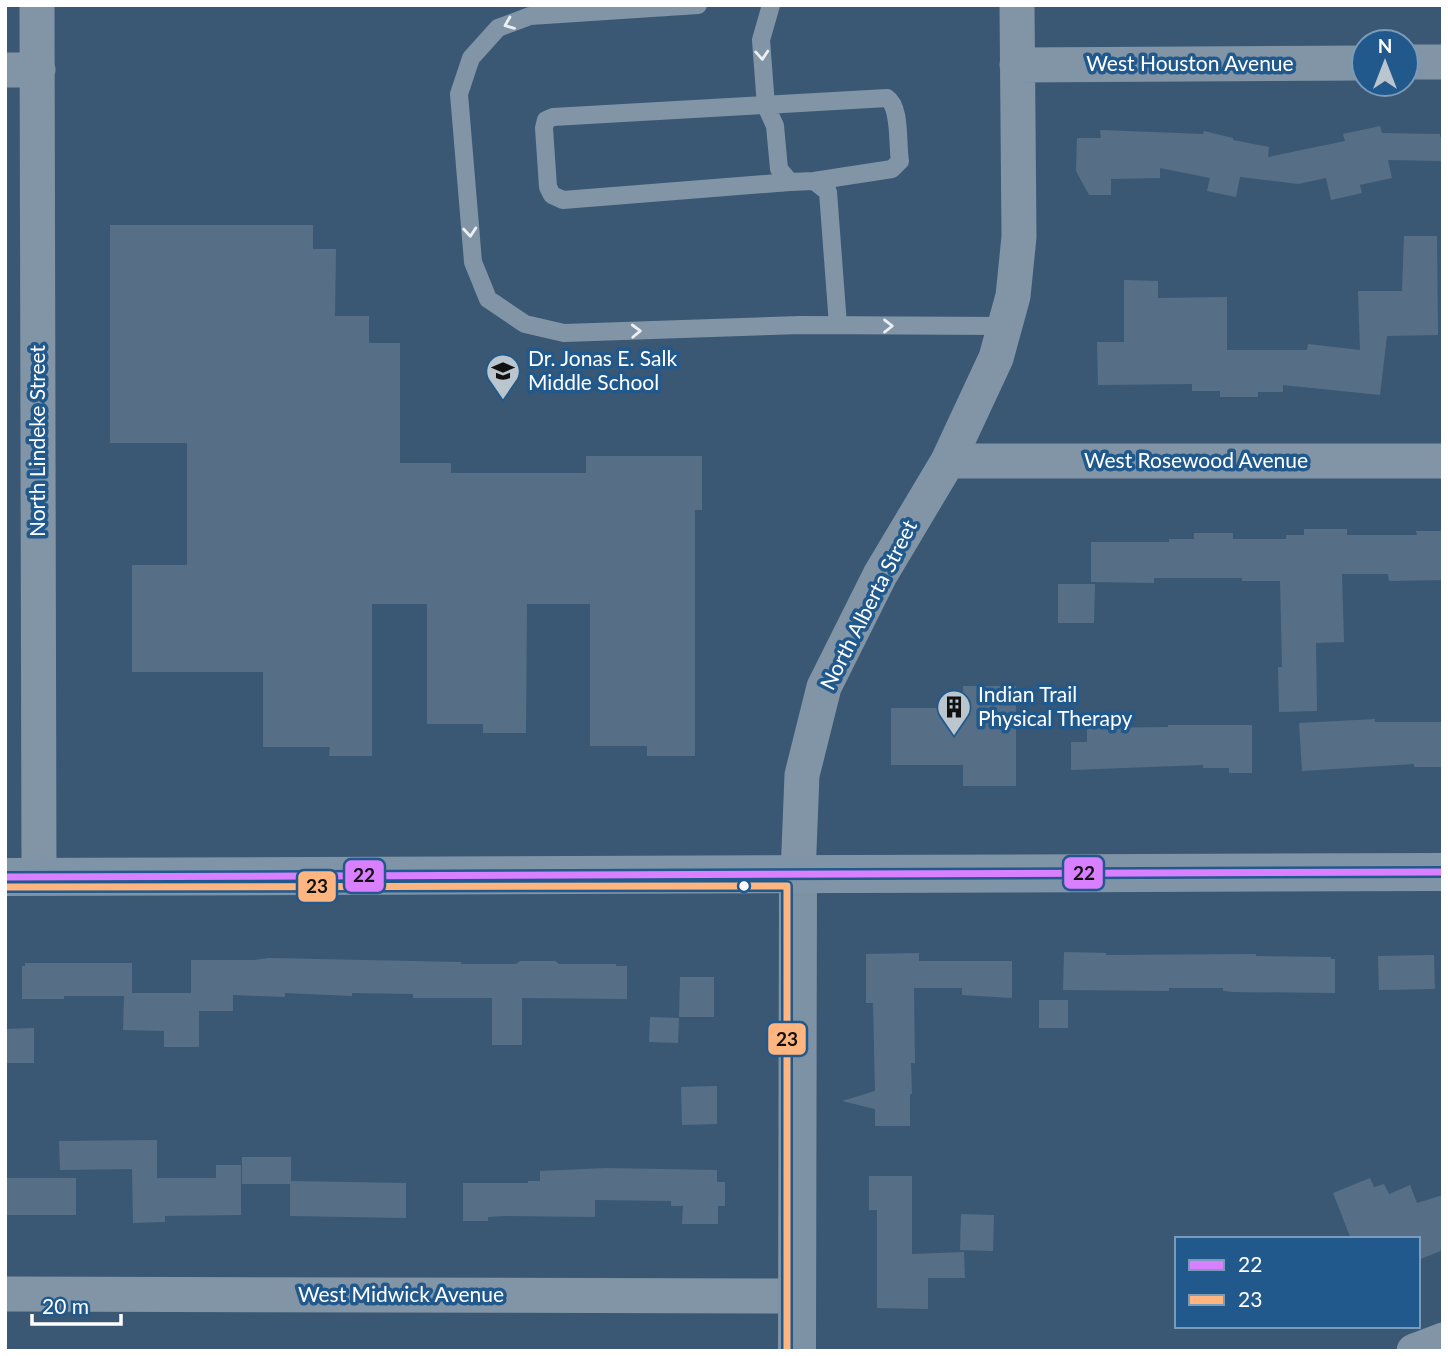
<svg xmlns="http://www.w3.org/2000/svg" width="1448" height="1356" font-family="Lato,sans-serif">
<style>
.building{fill:#576f86}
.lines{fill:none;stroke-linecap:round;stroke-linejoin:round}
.lane{stroke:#8195a7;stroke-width:18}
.street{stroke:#8195a7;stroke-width:35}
.secondary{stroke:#7d92a4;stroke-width:38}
.primary{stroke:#8094a7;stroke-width:38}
.bus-1-casing{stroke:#21598c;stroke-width:12}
.bus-2-casing{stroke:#21598c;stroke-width:12}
.bus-1{stroke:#d880ff;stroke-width:7}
.bus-2{stroke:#ffb580;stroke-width:7}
.oneway{stroke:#eceff2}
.bus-dot{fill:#fff;stroke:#21598c;stroke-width:2.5}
.labels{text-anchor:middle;stroke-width:7;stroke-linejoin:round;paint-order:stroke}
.street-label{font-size:21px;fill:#fff;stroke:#21598c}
.poi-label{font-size:21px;fill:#fff;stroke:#21598c;text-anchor:start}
.line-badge{stroke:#21598c;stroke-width:2.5}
.pale-badge-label{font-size:19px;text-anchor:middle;font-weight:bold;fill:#111}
</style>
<rect width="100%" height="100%" fill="#3a5874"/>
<!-- building -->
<path class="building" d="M1380 126 1382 133 1440 134V137H1443V161L1388 160 1392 178 1360 185 1362 193 1331 200 1326 178 1298 184 1240 177 1236 197 1207 191 1210 178 1160 168V178L1111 179V195H1089L1076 171 1077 138H1101L1100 130 1203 134 1204 131 1233 138V140L1269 147 1268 157 1345 141 1343 134Z
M110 225H313V249H336L335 316H369V343H400V463H451V473H586V456H702V510H695V756H647V746H590V604H527L526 733H483V724H427V604H372V756H329L330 747H263V672H132V565H187V443H110Z
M1404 236H1437L1438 335 1387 336 1380 395 1283 385V392H1258V397H1220V391H1192V384L1098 385 1097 342H1124V280L1158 281V298L1227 297V350H1307L1308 344 1360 350 1358 291H1402Z
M1304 529H1347V535H1417L1416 531H1443V580L1389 581 1388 574H1342L1344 642 1316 643 1317 711 1279 712 1278 667H1282L1280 581H1242V578H1154V583L1091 582V542H1169V539H1194V533H1233V539H1286V535H1304Z
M1058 584H1095L1094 623H1058Z
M963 686H1016V786H963V765H891V708H963Z
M1375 719V722H1443V767H1414V764L1302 771 1299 723Z
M1168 725H1252V773H1229V768H1203V765L1071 770V742H1087V728L1168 727Z
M1064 952 1106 953V955L1256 954V956L1331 957V959H1335V993L1234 992 1223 991V988H1169V991L1063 990Z
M919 953V961H1012V998L962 995V988H914L915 1063H911L912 1094H910V1126H875V1109L842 1101 875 1091 873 1003H866V954Z
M1434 955 1435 989 1379 990 1378 956Z
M269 958 461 962V964H516L520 961H555L559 964H616V966H627V999L522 998V1045H492V998H413V994L352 993V996L285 993V997L233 995V1011H199V1047H164V1031L123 1030 124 996H64V999H22V966H25V963H132V993H191V960H254Z
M680 977H714V1017H679Z
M1039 1000H1068V1028H1039Z
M650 1017 679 1018 678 1043 649 1042Z
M34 1028V1063H5V1029Z
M717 1086V1124L682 1125 681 1087Z
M157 1140V1178H216V1165H241V1215L165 1216V1222L133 1223 132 1169 60 1170 59 1141Z
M242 1157H291V1181L406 1183V1218L290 1216V1184H242Z
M606 1168 717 1170V1182H725V1206H718V1224H682L683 1206H671V1201L595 1200V1217L504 1216 488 1217V1221H463V1183H528V1181H540V1171Z
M869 1176H912V1254L964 1252 965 1278H928V1309L877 1308V1210H869Z
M5 1178H76V1215H5Z
M1370 1178 1374 1187 1384 1184 1389 1194 1410 1185 1417 1203 1443 1195V1250L1418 1260V1239H1351L1333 1193Z
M961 1214 994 1215 993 1251 960 1250Z"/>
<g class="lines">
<!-- lane -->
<path class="lane" d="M698 5 530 16 498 28 471 58 459 94 473 262 488 299 525 324 564 333 800 325 1005 326
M771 5 761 40 766 106 775 126 779 169 790 182 814 181 828 192 838 325
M790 182 563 200 552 195 548 187 544 128 546 120 553 117 887 98C901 107 897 144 900 161L892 169 814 181"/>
<!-- street -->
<path class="street" d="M37 5 39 877
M1406 62H1443
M1017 65 1364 63
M5 70H38
M948 461H1443
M798 875 802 775 824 687 880 575 948 461 996 358 1013 296 1019 237 1017 5
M5 1294 797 1296
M1414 1351 1443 1340"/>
<!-- secondary -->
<path class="secondary" d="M797 1351 798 875"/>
<!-- primary -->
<path class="primary" d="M5 877 1443 872"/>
<!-- bus-1 casing -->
<g class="bus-1-casing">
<path id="bus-1" d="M5 877 1443 872"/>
</g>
<!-- bus-2 casing -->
<g class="bus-2-casing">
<path id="bus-2" d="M5 887 787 886V1351"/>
</g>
<!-- bus-1 -->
<use href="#bus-1" class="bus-1"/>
<!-- bus-2 -->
<use href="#bus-2" class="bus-2"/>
</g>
<!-- one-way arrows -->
<defs><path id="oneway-chevron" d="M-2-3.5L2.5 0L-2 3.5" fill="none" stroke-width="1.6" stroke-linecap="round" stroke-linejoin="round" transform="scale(1.75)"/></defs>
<g class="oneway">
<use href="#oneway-chevron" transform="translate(509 24) rotate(158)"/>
<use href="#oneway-chevron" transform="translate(762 55) rotate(86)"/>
<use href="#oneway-chevron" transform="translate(470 232) rotate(85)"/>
<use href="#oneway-chevron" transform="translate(888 326)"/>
<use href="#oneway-chevron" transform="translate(636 331) rotate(-2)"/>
</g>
<!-- icons -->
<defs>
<g id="school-pin" transform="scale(1.75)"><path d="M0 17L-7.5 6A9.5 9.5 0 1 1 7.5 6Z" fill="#bac5ce" stroke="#21598c"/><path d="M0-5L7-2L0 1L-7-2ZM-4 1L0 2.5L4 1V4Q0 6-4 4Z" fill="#111"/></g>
<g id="building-pin" transform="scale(1.75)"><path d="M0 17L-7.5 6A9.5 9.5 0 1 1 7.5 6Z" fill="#bac5ce" stroke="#21598c"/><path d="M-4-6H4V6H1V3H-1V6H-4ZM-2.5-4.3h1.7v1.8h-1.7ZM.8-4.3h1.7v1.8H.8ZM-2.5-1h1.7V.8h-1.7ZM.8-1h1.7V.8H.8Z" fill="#111"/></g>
</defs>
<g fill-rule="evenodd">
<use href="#school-pin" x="503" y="371"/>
<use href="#building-pin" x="954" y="707"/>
</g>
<!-- markers -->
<circle class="bus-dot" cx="744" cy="886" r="6"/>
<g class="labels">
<!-- street labels -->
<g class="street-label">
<text x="1190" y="71">West Houston Avenue</text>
<text transform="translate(38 441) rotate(-90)" y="7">North Lindeke Street</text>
<text x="1196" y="468">West Rosewood Avenue</text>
<text transform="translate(869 605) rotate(-63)" y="7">North Alberta Street</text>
<text x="401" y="1302">West Midwick Avenue</text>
</g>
<!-- poi labels -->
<g class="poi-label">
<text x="528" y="366">Dr. Jonas E. Salk<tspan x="528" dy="24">Middle School</tspan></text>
<text x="978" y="702">Indian Trail<tspan x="978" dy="24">Physical Therapy</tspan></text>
</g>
</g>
<g class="line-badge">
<rect x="1063" y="856" width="41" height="34" rx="7" fill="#d880ff"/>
<rect x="344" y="859" width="41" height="34" rx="7" fill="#d880ff"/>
<rect x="297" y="870" width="40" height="33" rx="7" fill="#ffb580"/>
<rect x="767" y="1022" width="40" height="34" rx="7" fill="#ffb580"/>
</g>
<g class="pale-badge-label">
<text x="1084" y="880">22</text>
<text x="364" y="882">22</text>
<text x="317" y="893">23</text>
<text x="787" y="1046">23</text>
</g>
<!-- border -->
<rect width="1448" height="1356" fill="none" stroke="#ffffff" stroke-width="14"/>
<!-- legend -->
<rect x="1175" y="1237" width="245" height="91" fill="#21598c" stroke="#7a9bba" stroke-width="2"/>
<rect x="1189" y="1260" width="35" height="10" fill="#d880ff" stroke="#7a9bba" stroke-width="2"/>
<text x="1238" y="1272" font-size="21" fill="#ffffff">22</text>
<rect x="1189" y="1295" width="35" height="10" fill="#ffb580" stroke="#7a9bba" stroke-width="2"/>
<text x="1238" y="1307" font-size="21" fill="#ffffff">23</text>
<!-- north arrow -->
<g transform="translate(1385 63)"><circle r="33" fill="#21598c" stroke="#7a9bba" stroke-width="2"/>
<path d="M0-5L12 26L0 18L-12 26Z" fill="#bac5ce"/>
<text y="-10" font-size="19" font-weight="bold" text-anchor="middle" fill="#ffffff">N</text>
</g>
<!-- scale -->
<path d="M32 1314v10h89v-10" fill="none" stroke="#ffffff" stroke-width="3.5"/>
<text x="42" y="1314" font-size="21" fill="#ffffff" stroke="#21598c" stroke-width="5" paint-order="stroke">20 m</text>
</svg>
